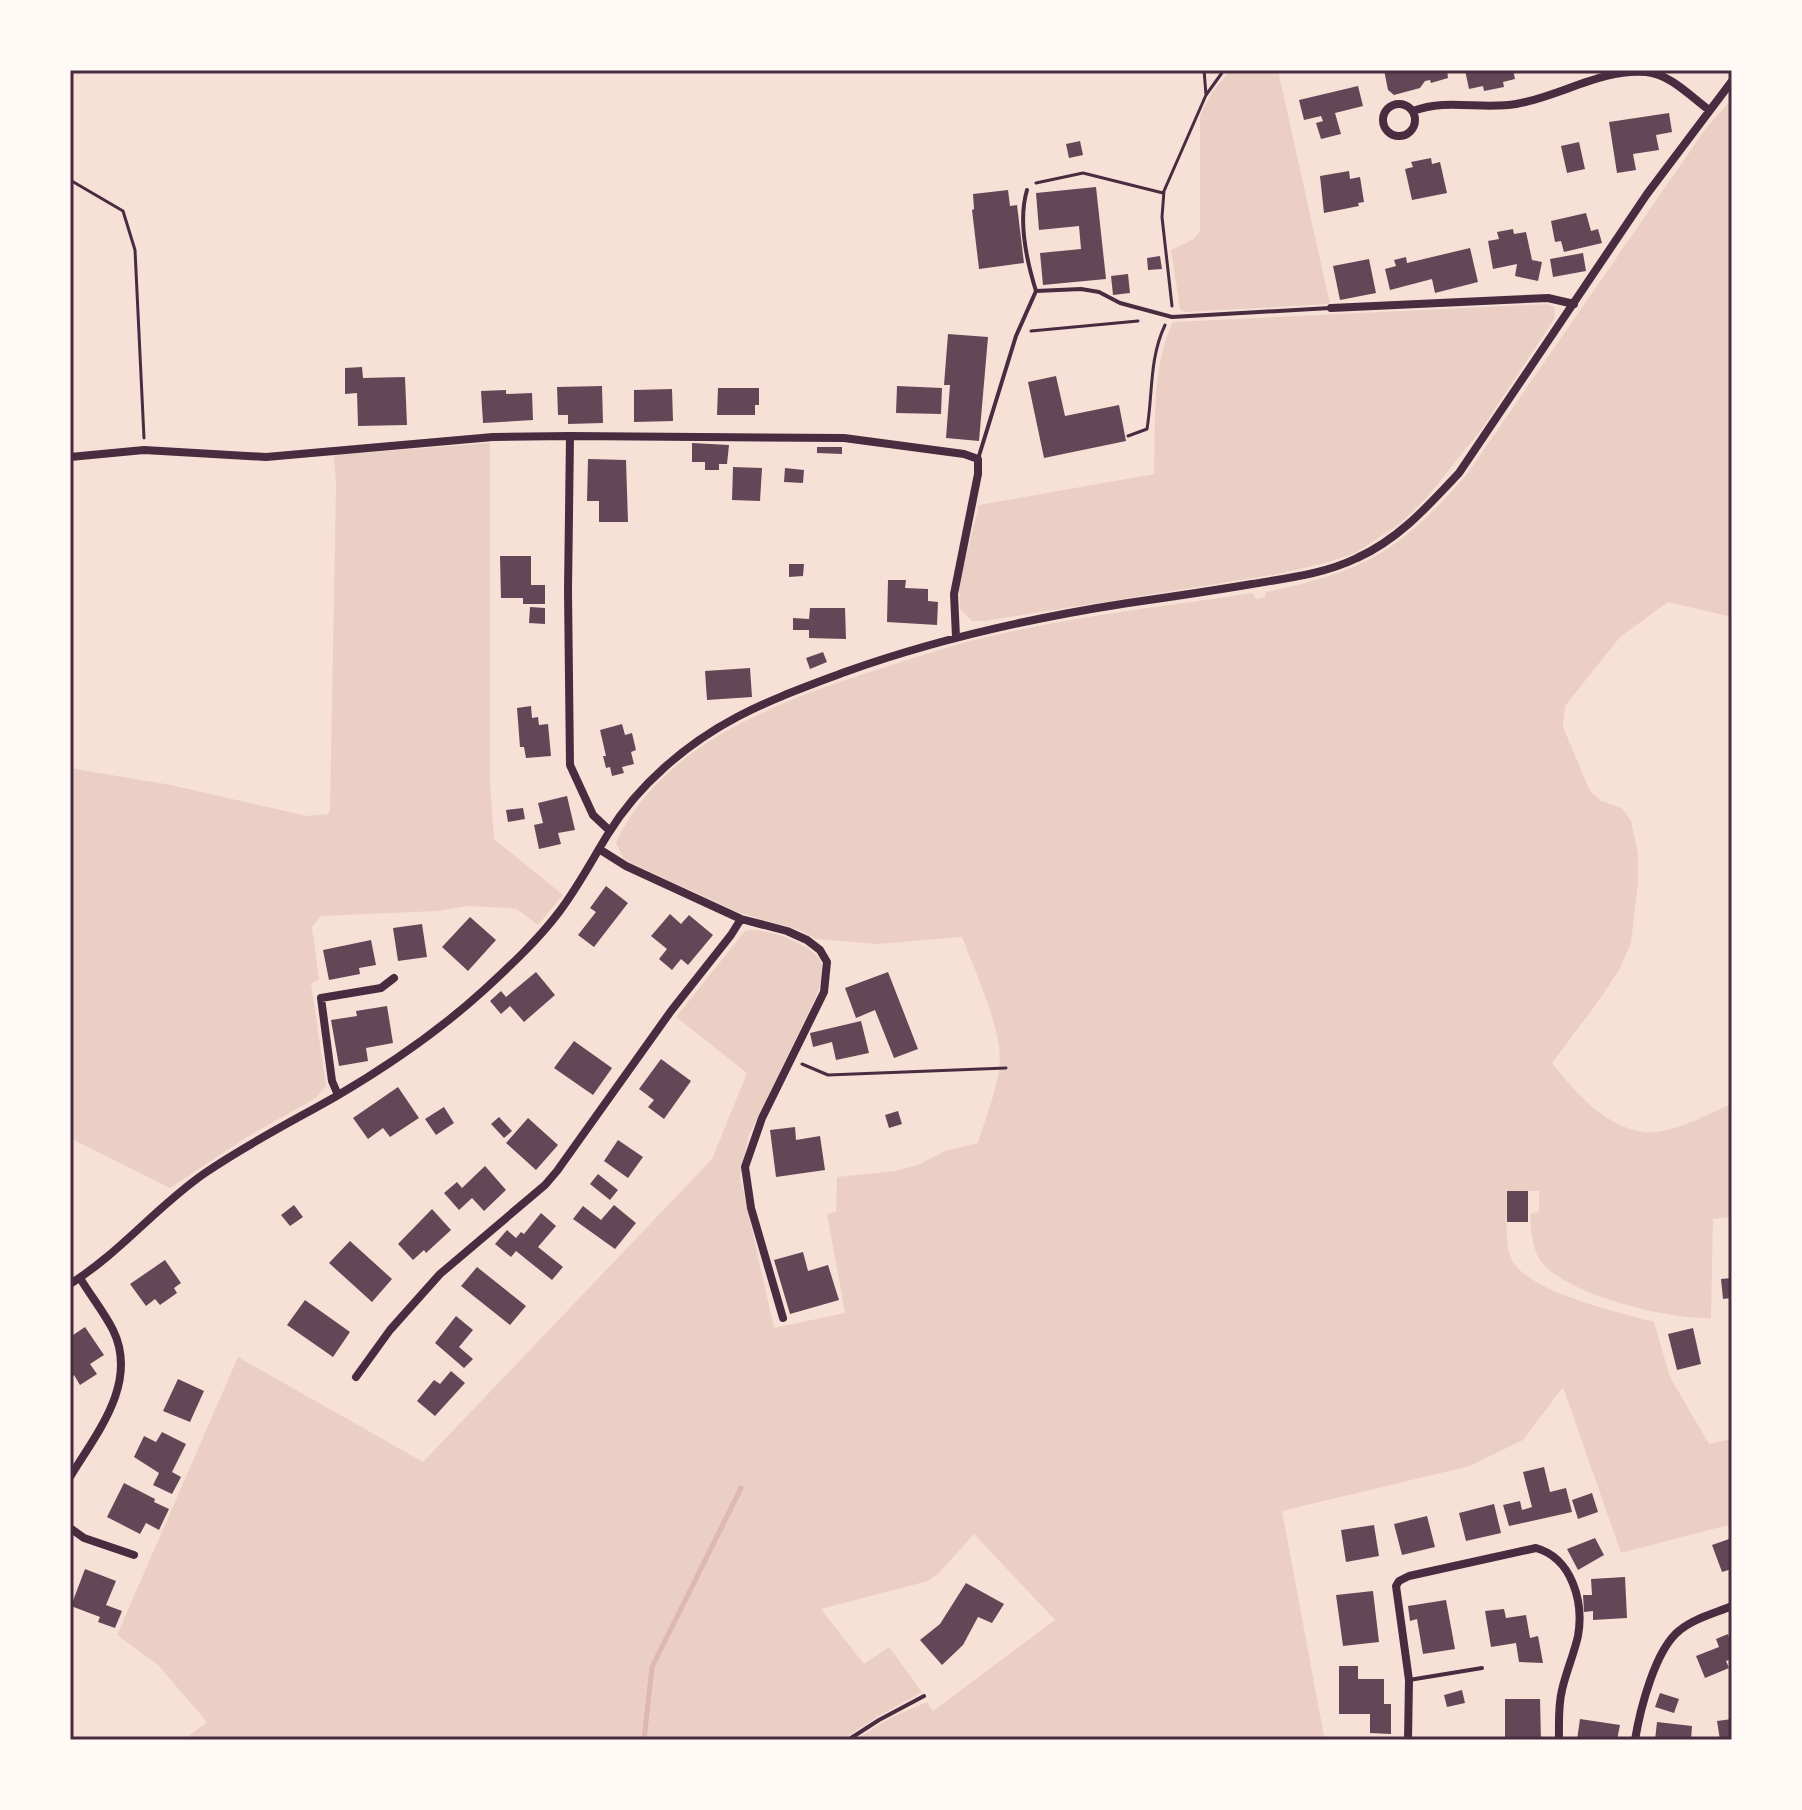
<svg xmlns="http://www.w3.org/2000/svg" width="1802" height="1810" font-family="'Space Grotesk',sans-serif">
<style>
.green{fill:#ebcfc5}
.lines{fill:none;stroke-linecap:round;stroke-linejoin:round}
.stream{stroke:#dcb8b0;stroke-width:5}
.building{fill:#644757}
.path{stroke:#4a2c40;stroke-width:3}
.service{stroke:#4a2c40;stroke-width:4}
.minor{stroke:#4a2c40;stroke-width:8}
.neatline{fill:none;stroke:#4a2c40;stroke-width:3}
</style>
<rect width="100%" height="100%" fill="#f7e1d7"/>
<!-- green -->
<path class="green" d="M1231 70H1278L1330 304 1184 312 1180 309 1171 250 1194 239 1200 231V115L1212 92Z
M1732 99V617L1668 602 1620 637 1565 706 1563 727 1590 791 1601 801 1622 808 1631 821 1638 853V882L1631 943 1619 970 1600 999 1552 1063C1574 1091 1605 1127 1644 1132 1672 1135 1707 1114 1732 1104V1217L1713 1219 1711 1318C1670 1320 1575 1296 1546 1267 1532 1253 1531 1233 1530 1214L1539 1212V1191H1507C1507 1208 1504 1246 1512 1260 1529 1293 1619 1312 1654 1322L1670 1377 1709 1444 1732 1439V1524L1621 1553 1563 1387 1523 1440 1470 1466 1282 1511 1324 1736 1331 1740H855L890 1718 927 1702 933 1711 1055 1620 974 1534 939 1573 928 1581 821 1609 864 1664 889 1647 922 1692 877 1717 842 1740H184L207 1722 158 1665 117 1635 238 1357 423 1462 712 1159 747 1073 676 1017 745 931C763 926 810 943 820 960 826 971 820 986 816 997L749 1135 740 1176 774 1328 845 1313 827 1214 836 1212 837 1177 896 1171 920 1164 945 1151 978 1143C985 1120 995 1095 999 1070 1005 1034 975 972 962 937L878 944 816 939 799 930 740 913 631 863 623 858 616 843C662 740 790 697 889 666 926 654 962 642 1000 634 1083 615 1168 606 1252 593L1256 599 1265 597 1266 592C1366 571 1400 551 1467 474L1706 128Z
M1548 304 1554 307 1555 318 1481 430 1429 495 1401 523 1355 553 1329 562 1278 574 984 621H972L960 609 959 584 979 505 1154 474C1156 424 1151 367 1173 322Z
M490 443V783L494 839 563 895 538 925 517 909 508 908 466 906 438 911 321 916 312 927 319 980 311 983 326 1086 316 1098 247 1137 170 1188 70 1138V768L171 785 307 816 328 814 330 810 336 486 334 455Z"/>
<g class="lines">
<!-- stream -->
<path class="stream" d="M644 1740 652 1667 741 1488"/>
</g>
<!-- building -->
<path class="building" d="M1384 70H1447L1448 78 1431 83 1430 80 1425 81 1420 88 1394 95 1388 90Z
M1465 70H1513L1515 79 1503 82 1504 87 1484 91 1483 86 1469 89Z
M1358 86 1363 106 1335 113 1341 134 1321 139 1316 123 1323 121 1321 116 1304 120 1299 100Z
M1669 113 1672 132 1656 135 1659 150 1633 154 1636 170 1617 173 1609 122Z
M1080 141 1083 155 1069 158 1066 144Z
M1579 142 1585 169 1567 173 1561 146Z
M1431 158 1432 164 1440 162 1447 193 1412 200 1405 169 1413 167 1411 162Z
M1349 171 1350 179 1360 177 1364 202 1358 203 1359 206 1324 213 1320 176Z
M1096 187 1106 279 1043 285 1040 253 1081 249 1079 226 1039 230 1036 193Z
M1008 190 1010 206 1017 205 1024 263 979 269 972 210 974 209 973 194Z
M1586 213 1591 231 1598 229 1602 243 1564 252 1561 241 1555 242 1551 221Z
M1513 229 1514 234 1526 232 1532 260 1542 262 1538 281 1515 276 1517 264 1493 269 1488 241 1499 239 1497 232Z
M1470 248 1478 282 1435 293 1432 279 1390 290 1385 269 1396 266 1394 260 1406 257 1407 263Z
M1583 253 1586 271 1553 277 1550 259Z
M1160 256 1162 269 1148 270 1147 258Z
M1369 259 1376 293 1340 300 1333 266Z
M1128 274 1130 293 1113 295 1111 276Z
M948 334 988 337 979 441 946 438 950 385H944Z
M362 367 363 378 405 377 407 425 358 426 357 393 345 394V368Z
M1056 376 1065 416 1119 405 1126 441 1044 458 1028 382Z
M602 386 603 423 568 424V415H558L557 387Z
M897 386 942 388 941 414 896 413Z
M718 388H759V405H755V415H717Z
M672 389 673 421 634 422V390Z
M506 390V394L532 393 533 420 483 423 481 391Z
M692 443 729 445 727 464H719V470H705V462H692Z
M817 447H842V454L817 453Z
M588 459 626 460 628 522H599V501H587Z
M733 467 762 468 760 501 732 500Z
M785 468 804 470 803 483 784 482Z
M500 556H531V585H545V604H523V598H501Z
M789 564H804L803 576 789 577Z
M888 580H906L905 588 928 589V601L938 602 937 625 887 622Z
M530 607 545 608V624L529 623Z
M810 608H845L846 639 809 638V630H793V618L809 619Z
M823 652 827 662 810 669 806 658Z
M750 668 752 697 707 700 705 671Z
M531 706 532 718 538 717 539 725 548 724 551 756 526 758 524 747H520L517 708Z
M622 724 625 735 632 733 636 750 631 752 634 764 622 767 624 773 612 776 610 767 606 768 603 756H606L600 730Z
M567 796 575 830 558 833 561 844 539 849 534 825 543 823 538 803Z
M523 808 525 819 508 822 506 810Z
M606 886 628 903 594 947 578 935 596 912 590 908Z
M670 914 681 924 689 915 713 935 688 965 681 959 672 970 659 959 667 949 651 936Z
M470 917 496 940 468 971 442 947Z
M422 924 427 957 398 961 393 928Z
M371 940 376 965 359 968 360 974 329 980 323 950Z
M536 972 555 995 524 1022 510 1006 501 1014 490 1001 501 991 506 997Z
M888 972 918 1049 894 1058 875 1010 856 1018 845 988Z
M387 1006 393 1043 366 1048 368 1061 339 1066 331 1020 357 1016 356 1011Z
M861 1021 869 1053 836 1060 832 1042 813 1047 810 1033Z
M574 1041 612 1068 593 1095 554 1068Z
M661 1059 691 1081 664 1119 648 1107 654 1100 639 1089Z
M398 1087 419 1118 390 1137 383 1128 368 1139 353 1118Z
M444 1107 454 1123 436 1135 425 1119Z
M898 1111 902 1124 889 1128 885 1115Z
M499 1117 512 1131 504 1138 491 1124Z
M528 1118 558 1145 536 1170 506 1143Z
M795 1127 796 1140 820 1136 825 1170 776 1177 770 1130Z
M618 1140 643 1157 628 1178 604 1161Z
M485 1166 506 1190 484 1211 472 1198 459 1210 444 1193 457 1182 462 1188Z
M598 1174 618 1190 610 1200 590 1184Z
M1507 1191H1528V1222H1507Z
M294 1205 303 1217 290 1226 281 1215Z
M614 1205 636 1223 615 1249 573 1219 583 1206 601 1220Z
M432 1209 451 1230 426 1253 424 1250 413 1260 398 1244Z
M541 1213 556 1226 538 1247 563 1267 552 1280 516 1251 511 1257 495 1244 507 1230 516 1238 521 1232 524 1234Z
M350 1241 392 1279 372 1302 329 1263Z
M803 1252 808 1271 828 1265 839 1300 790 1314 774 1260Z
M165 1260 181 1283 174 1288 177 1293 160 1305 155 1299 146 1306 130 1284Z
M477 1267 526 1306 510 1325 461 1286Z
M1732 1278V1298L1723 1299 1721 1279Z
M305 1300 350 1332 333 1357 287 1325Z
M456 1316 473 1330 459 1347 473 1359 464 1368 435 1343Z
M85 1327 104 1355 90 1364 97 1374 80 1385 74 1375 70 1378V1337Z
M1693 1328 1701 1364 1677 1370 1668 1334Z
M451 1371 465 1383 435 1416 417 1401 434 1380 440 1384Z
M178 1379 204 1391 190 1422 163 1411Z
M162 1432 186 1444 172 1472 181 1477 172 1494 153 1485 159 1473 134 1457 144 1436 156 1442Z
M1544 1467 1550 1492 1566 1488 1572 1512 1509 1526 1503 1505 1520 1501 1522 1510 1532 1507 1523 1472Z
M124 1483 155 1499 154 1502 169 1509 159 1530 146 1523 140 1534 107 1517Z
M1592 1493 1598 1512 1578 1519 1572 1500Z
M1494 1504 1501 1533 1466 1541 1459 1513Z
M1427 1516 1435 1547 1402 1555 1394 1524Z
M1374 1525 1379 1556 1346 1562 1341 1530Z
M1595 1538 1604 1555 1578 1570 1567 1549Z
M1732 1538V1569L1722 1572 1712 1545Z
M85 1569 116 1581 106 1605 122 1611 115 1628 98 1622 100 1617 71 1606Z
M1625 1577 1627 1618 1593 1620V1611L1584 1612 1583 1595H1592L1591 1579Z
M966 1583 1004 1604 992 1623 978 1617 963 1645 942 1665 920 1640 940 1624Z
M1373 1591 1379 1642 1343 1646 1336 1595Z
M1446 1600 1455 1649 1423 1654 1417 1619 1410 1621 1408 1606Z
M1504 1609 1506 1618 1526 1615 1530 1638 1538 1636 1543 1663 1519 1662 1516 1643 1491 1647 1485 1611Z
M1728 1634 1732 1646V1659L1726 1661 1729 1668 1705 1678 1696 1656 1719 1647 1716 1639Z
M1339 1666H1358V1679H1384V1704H1391V1734L1370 1733V1714H1339Z
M1462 1690 1465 1703 1447 1707 1444 1695Z
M1660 1693 1679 1699 1674 1713 1655 1707Z
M1505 1699H1540L1541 1740H1505Z
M1580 1719 1620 1725 1617 1740H1577Z
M1732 1719V1740H1720L1717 1721Z
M1657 1722 1692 1726 1691 1740H1655Z"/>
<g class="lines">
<!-- path -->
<path class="path" d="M1204 70 1206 95
M70 180 123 211 135 250 144 438
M1036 183 1083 173 1163 193
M1172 306 1162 217 1164 191 1206 95 1224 70
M1031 331 1138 321
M1128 436 1147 429C1153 393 1149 359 1165 325
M802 1064 828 1075 1006 1068"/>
<!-- service -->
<path class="service" d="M1027 190C1018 220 1027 262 1036 291
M978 459 1016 336 1036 291 1081 289 1099 292 1120 303 1172 317 1330 308
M1409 1680 1482 1668
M848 1740 879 1720 924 1696"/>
<!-- minor -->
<path class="minor" d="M1383 120a16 16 0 1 1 32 0a16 16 0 1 1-32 0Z
M1413 111C1447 98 1481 110 1516 104 1559 97 1602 68 1646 72 1670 74 1690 96 1709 110
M1331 308 1548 298 1574 304
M570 436 568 591 570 765 593 815 610 831
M70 457 144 450 266 457 493 437 570 436 844 438 964 454 978 459V474L954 594 956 637
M599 849 626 866 741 919 787 931 807 940 820 950 827 962 824 992 762 1118 745 1167 751 1208 783 1318
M338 1095 332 1081 321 998 381 988 394 978
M70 1284C120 1253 157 1206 205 1173 247 1144 291 1122 335 1097 388 1066 439 1031 484 990 510 966 538 940 559 912 578 887 592 860 608 834 638 785 686 744 737 717 771 699 808 686 845 672 937 639 1031 618 1128 603 1170 597 1211 591 1252 584 1288 578 1324 574 1357 558 1399 539 1428 506 1459 473L1647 194 1732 81
M356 1377 390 1330 440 1274 545 1185 557 1171 671 1011 731 935 741 919
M70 1477C96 1434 139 1383 113 1330 104 1312 90 1295 80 1278
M70 1528 84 1538 134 1555
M1408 1740 1409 1680 1396 1586 1399 1581 1409 1576 1536 1548C1572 1558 1584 1602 1578 1636 1574 1654 1566 1672 1562 1690 1558 1706 1559 1723 1559 1740
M1635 1740C1640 1710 1655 1649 1680 1630 1695 1618 1715 1613 1732 1606"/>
</g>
<!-- border -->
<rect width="1802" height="1810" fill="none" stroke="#fffaf5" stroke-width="144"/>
<rect x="72" y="72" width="1658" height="1666" class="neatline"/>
</svg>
